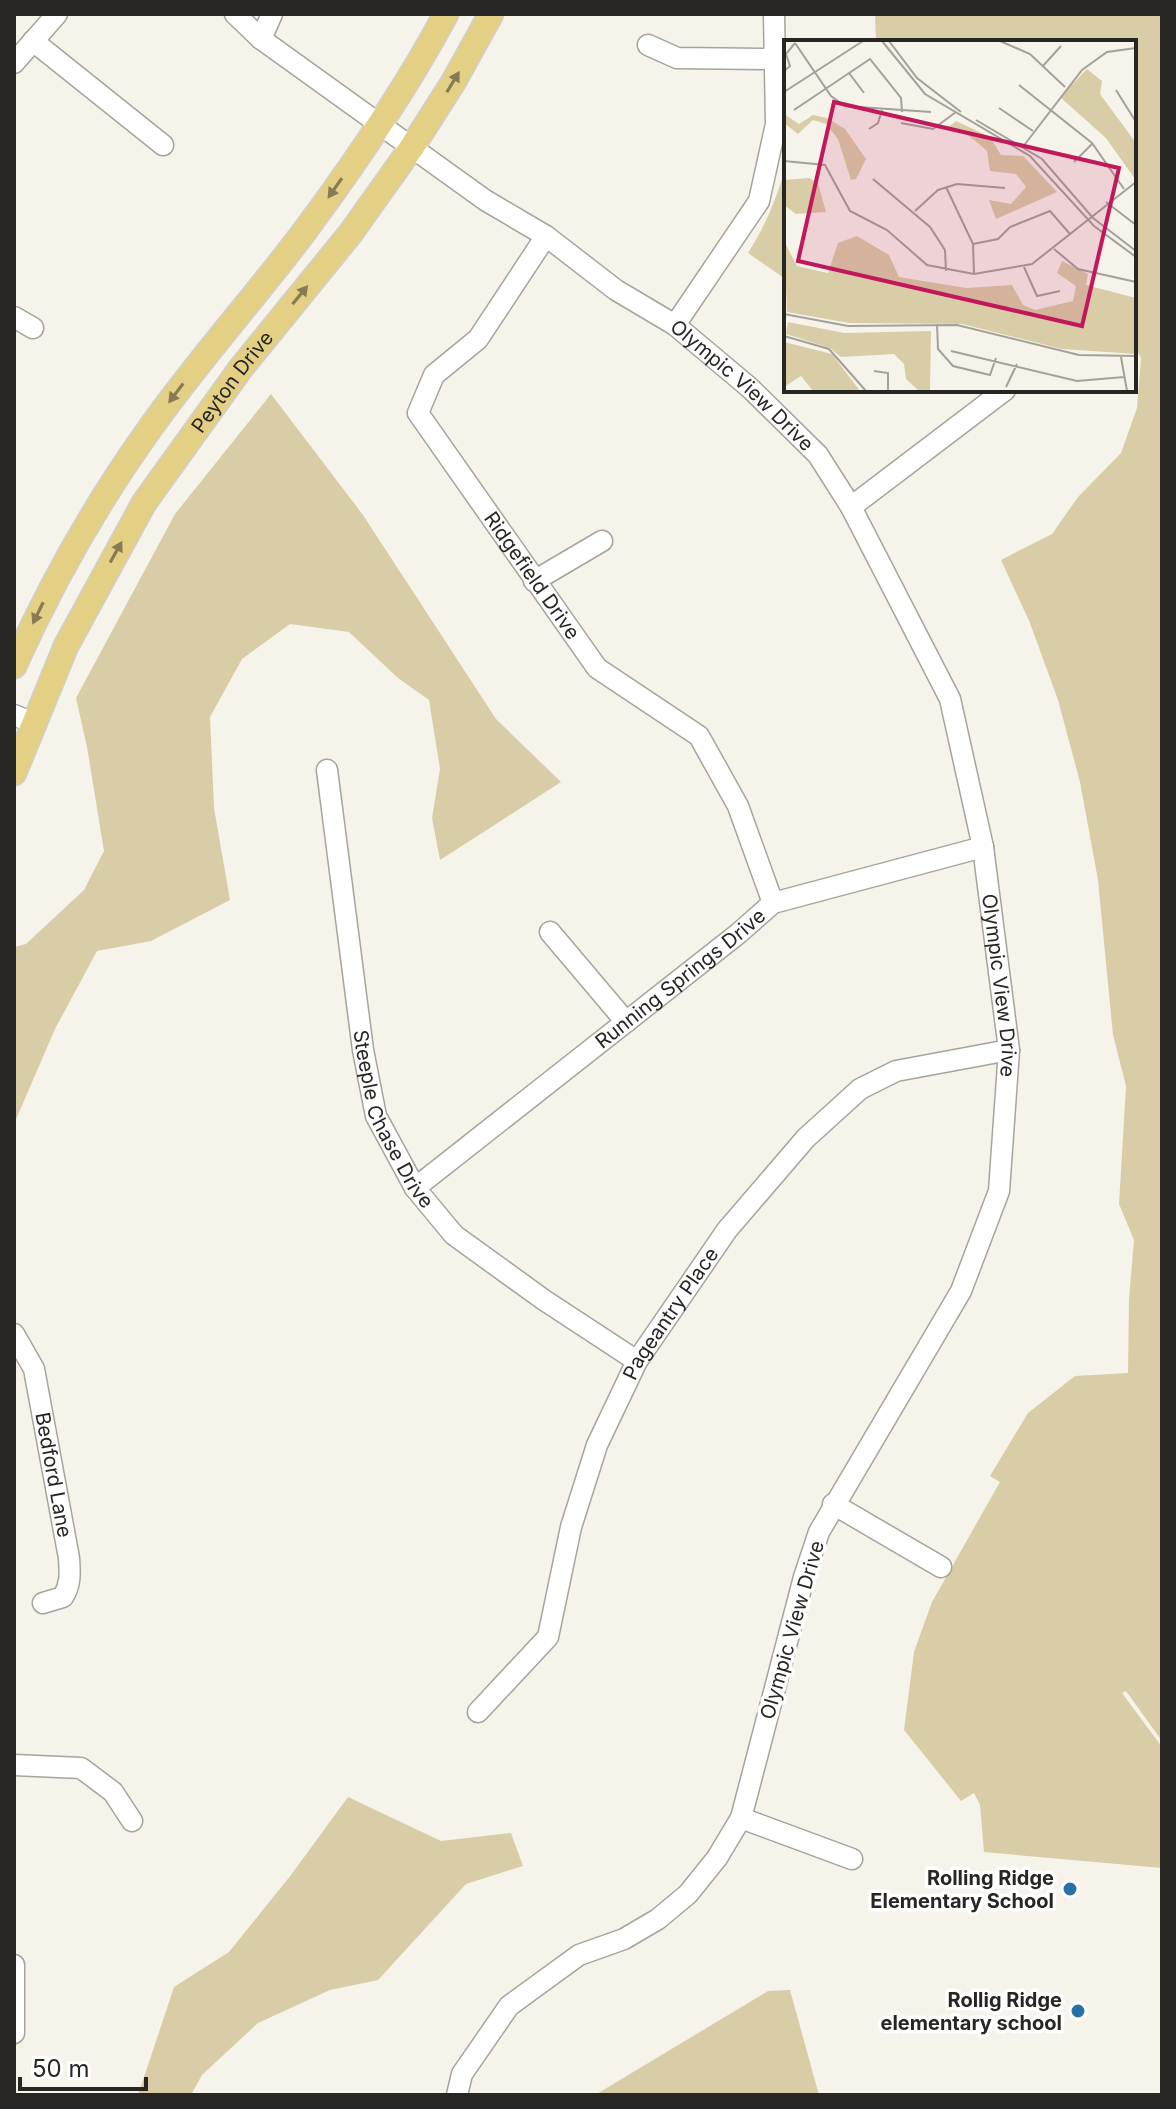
<svg xmlns="http://www.w3.org/2000/svg" width="1176" height="2109" font-family="Inter,sans-serif">
<style>
.green{fill:#d9cda7}
.lines{fill:none;stroke-linecap:round;stroke-linejoin:round}
.minor-casing{stroke:#a6a49b;stroke-width:23}
.major-casing{stroke:#cfcfcf;stroke-width:27}
.minor{stroke:#fff;stroke-width:20}
.major{stroke:#e4d085;stroke-width:24}
.oneway{fill:#867b54}
.poi-dot{fill:#2771a4;stroke:#fff;stroke-width:3}
.labels{text-anchor:middle;stroke-width:7;stroke-linejoin:round;paint-order:stroke}
.street-label{font-size:20px;fill:#272623;stroke:#fff}
.poi-label{font-size:20px;font-weight:bold;fill:#272623;stroke:#fff;text-anchor:end}
.inset-road{fill:none;stroke:#a3a19a;stroke-width:2}
.view{fill:#c2185b;fill-opacity:0.15;stroke:#c2185b;stroke-width:4}
.inset-edge{fill:none;stroke:#272623;stroke-width:4}
</style>
<rect width="100%" height="100%" fill="#f6f3ea"/>
<!-- green -->
<path class="green" d="M875 14H1162V1741L1126 1691 1122 1693 1162 1747V1868L984 1852 980 1805 974 1793 961 1801 904 1730 914 1652 932 1602 1000 1482 990 1476 1028 1413 1075 1376 1128 1373 1129 1299 1134 1240 1119 1204 1126 1086 1113 1035 1098 880 1080 782 1058 700 1030 623 1001 560 1052 534 1078 497 1121 453 1137 408 1141 358 1134 345V42H876Z
M786 166V278H784L748 253C766 225 777 197 786 166Z
M271 394 363 515 496 719 561 782 440 860 432 818 440 769 429 700 398 678 349 632 290 624 242 659 210 717 214 808 230 900 151 941 97 951 55 1029 14 1124V947L26 944 84 890 104 851 87 747 76 698 175 514Z
M348 1797 441 1841 511 1833 523 1866 466 1884 378 1980 330 1990 258 2023 202 2075 191 2095H138L174 1987 229 1952 291 1875Z
M790 1990 819 2095H595L768 1991Z"/>
<g class="lines">
<!-- minor casing -->
<g class="minor-casing">
<g id="minor">
<path id="s1" d="M235 14 261 39 485 200 546 236 616 290 675 325 750 388 818 455 851 507 950 699 983 847 1009 1050 999 1191 961 1291 819 1532 804 1577 741 1818 717 1858 688 1894 658 1919 624 1939 579 1955 509 2006 462 2074 457 2095"/>
<path d="M261 39 272 14"/>
<path d="M33 41 163 145"/>
<path d="M648 45 677 58 775 59"/>
<path d="M14 63 57 14"/>
<path id="s2" d="M546 236 478 339 434 375 418 413 597 668 699 736 738 806 773 903"/>
<path d="M14 317 33 328"/>
<path d="M675 325 759 201 776 124 774 14"/>
<path d="M851 507 1005 390"/>
<path d="M534 581 602 541"/>
<path d="M14 715 33 723"/>
<path id="s3" d="M327 770 363 1050 376 1116 415 1188 454 1235 544 1300 637 1361"/>
<path d="M550 932 626 1022"/>
<path id="s4" d="M415 1188 739 933 773 903 983 847"/>
<path id="s5" d="M14 1334 34 1369 69 1558C70 1573 71 1584 63 1597L43 1603"/>
<path d="M833 1504 941 1567"/>
<path id="s6" d="M478 1712 548 1637 571 1527 597 1445 637 1361 727 1230 806 1138 860 1089 896 1071 1009 1050"/>
<path d="M14 1765 81 1768 113 1792 132 1821"/>
<path d="M741 1818 852 1859"/>
<path d="M14 1965V2033"/>
</g>
</g>
<!-- major casing -->
<g class="major-casing">
<g id="major">
<path d="M14 666C51 584 94 507 146 434 196 362 255 298 307 228 358 159 406 89 446 14"/>
<path id="s7" d="M14 773 66 646 144 503 241 368 350 234 412 147 454 81 491 14"/>
</g>
</g>
<!-- minor -->
<use href="#minor" class="minor"/>
<!-- major -->
<use href="#major" class="major"/>
</g>
<!-- one-way arrows -->
<defs><path id="oneway-solid" d="M-6-.8H1V-3.2L6.5 0L1 3.2V.8H-6Z" transform="scale(2)"/></defs>
<g class="oneway">
<use href="#oneway-solid" transform="translate(453 82) rotate(-59)"/>
<use href="#oneway-solid" transform="translate(335 188) rotate(125)"/>
<use href="#oneway-solid" transform="translate(300 295) rotate(-51)"/>
<use href="#oneway-solid" transform="translate(176 393) rotate(127)"/>
<use href="#oneway-solid" transform="translate(116 552) rotate(-61)"/>
<use href="#oneway-solid" transform="translate(38 613) rotate(116)"/>
</g>
<!-- markers -->
<g class="poi-dot">
<circle cx="1070" cy="1889" r="8"/>
<circle cx="1078" cy="2011" r="8"/>
</g>
<g class="labels">
<!-- street labels -->
<g class="street-label">
<text dy="7" stroke="none"><textPath href="#s7" startOffset="450">Peyton Drive</textPath></text>
<text dy="7" stroke="none"><textPath href="#s1" startOffset="630">Olympic View Drive</textPath></text>
<text dy="7" stroke="none"><textPath href="#s2" startOffset="420">Ridgefield Drive</textPath></text>
<text dy="7" stroke="none"><textPath href="#s4" startOffset="338">Running Springs Drive</textPath></text>
<text dy="7" stroke="none"><textPath href="#s1" startOffset="1302">Olympic View Drive</textPath></text>
<text dy="7" stroke="none"><textPath href="#s3" startOffset="358">Steeple Chase Drive</textPath></text>
<text dy="7" stroke="none"><textPath href="#s6" startOffset="452">Pageantry Place</textPath></text>
<text dy="7" stroke="none"><textPath href="#s5" startOffset="148">Bedford Lane</textPath></text>
<text transform="translate(792 1630) rotate(-74)" y="7">Olympic View Drive</text>
</g>
<!-- poi labels -->
<g class="poi-label">
<text x="1054" y="1885">Rolling Ridge<tspan x="1054" dy="23">Elementary School</tspan></text>
<text x="1062" y="2007">Rollig Ridge<tspan x="1062" dy="23">elementary school</tspan></text>
</g>
</g>
<!-- overview -->
<g transform="translate(784 40)">
<rect width="352" height="352" fill="#f6f3ea"/>
<path d="M303 29 318 41 316 54 352 103 351 139 322 98 276 57ZM0 74 15 84 29 75 43 78 61 89 82 119 72 139 67 140 54 99 42 84 29 80 14 94 0 83ZM172 81 206 97 217 115 239 116 273 152 212 179 205 160 227 164 242 147 232 134 206 131 203 111 194 103 177 90 162 89ZM25 138 34 143 42 172 12 174 0 165V140ZM73 196 105 215 115 237 182 248 228 245 239 265 251 270 289 261 292 246 273 233 278 221 304 234 302 245 352 258V314L278 309 178 284 65 283 3 272 0 201 13 226 44 233 54 203ZM4 282 60 293 147 291 146 351H135L122 339 120 324 110 314 57 317 46 308 2 294ZM0 302 48 314 76 351H29L17 336 0 347Z" fill="#d9cda7"/>
<path class="inset-road" d="M98 1 141 54 246 116 310 186 352 217M105 1 133 38 177 72M216 1 246 14 281 47M11 3 47 56 61 66 147 72M258 27 277 6M0 31 6 26 2 14 11 3M65 33 80 53M235 45 308 103 340 149M332 50 352 82M0 52 79 1M215 68 249 91M10 70 86 19 117 58 118 72M192 80 258 119 309 178 352 211M117 83 149 89 172 72M85 89 94 83 98 70M238 108 298 30 323 12 352 8M0 121 41 125 66 171 103 190 143 225 190 234 248 224 352 142M290 122 308 104M89 139 146 187 161 210 162 231M162 147 189 204 190 234M322 162 352 185M131 171 154 150 173 144 221 148M189 204 214 199 226 187 266 171 286 194M270 209 294 229 352 242M240 227 253 256 276 251M0 274 64 286 173 285 295 315 352 316M153 284 154 309 169 326 206 335 212 318M0 296 45 309 82 351M167 311 293 341 340 337M337 317 343 351M90 331 104 333V351M222 347 233 324"/>
<path class="view" d="M50 62 335 128 298 286 14 221Z"/>
<rect width="352" height="352" class="inset-edge"/>
</g>
<!-- border -->
<rect width="1176" height="2109" fill="none" stroke="#272623" stroke-width="32"/>
<!-- scale -->
<path d="M20 2077v12h126v-12" fill="none" stroke="#272623" stroke-width="4"/>
<text x="32" y="2077" font-size="24" fill="#272623" stroke="#ffffff" stroke-width="6" paint-order="stroke">50 m</text>
</svg>
